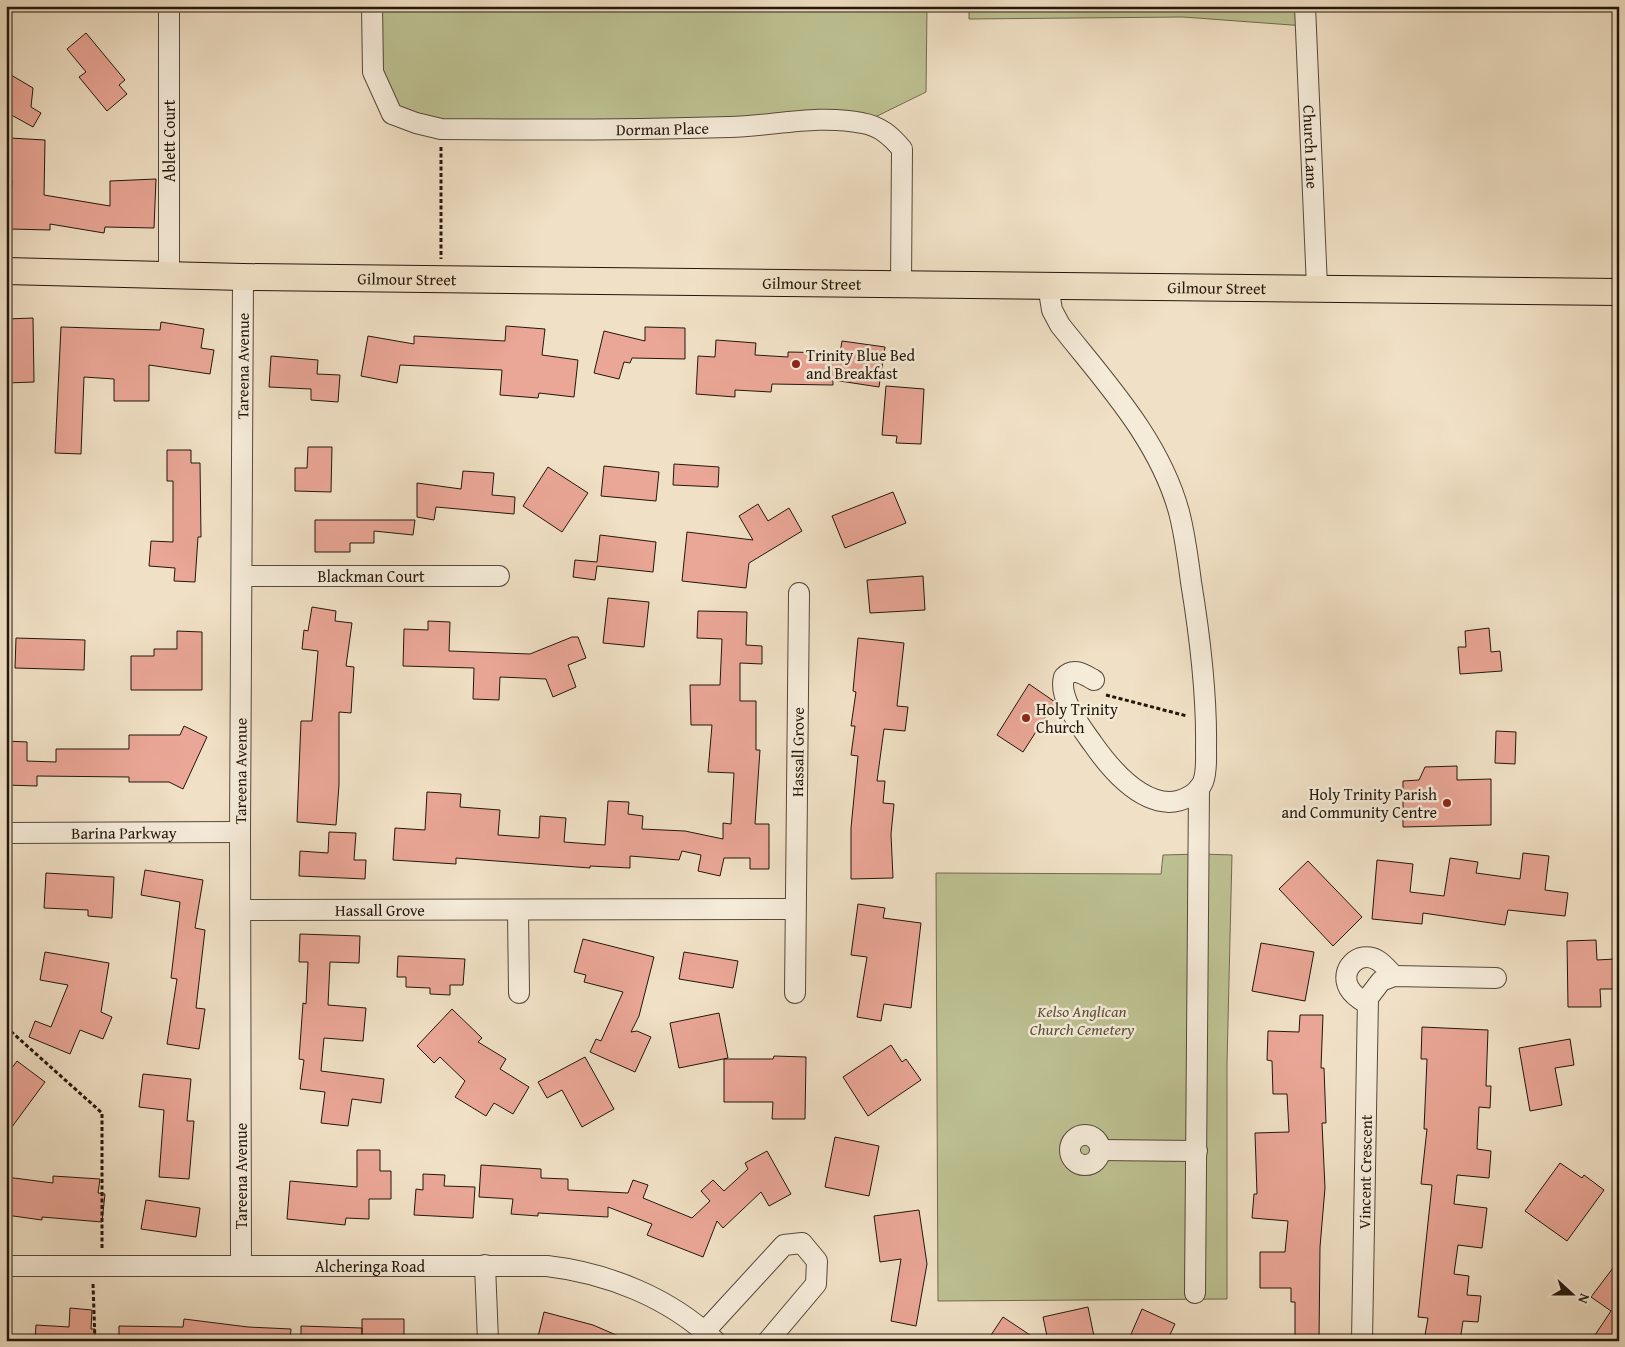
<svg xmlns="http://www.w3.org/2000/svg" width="1625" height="1347" font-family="'Gentium Book Plus',serif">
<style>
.green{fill:#bdc192;stroke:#706c4e}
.building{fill:#eaa696;stroke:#23170b}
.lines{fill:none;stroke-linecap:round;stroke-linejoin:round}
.minor-casing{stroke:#56493a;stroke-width:22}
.major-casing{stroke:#23170b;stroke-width:28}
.path{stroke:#23170b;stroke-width:3;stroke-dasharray:4 2.5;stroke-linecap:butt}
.minor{stroke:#f5ebd9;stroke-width:20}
.major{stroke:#f0e0c5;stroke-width:26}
.poi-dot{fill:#8f2418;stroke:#f5ebd9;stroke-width:2}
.labels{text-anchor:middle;stroke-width:5;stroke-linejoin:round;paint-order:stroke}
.street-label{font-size:16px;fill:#23170b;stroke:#f5ebd9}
.poi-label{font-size:16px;fill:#23170b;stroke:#f5ebd9;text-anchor:start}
.park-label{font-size:16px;font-style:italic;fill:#59523a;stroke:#f5ebd9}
</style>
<rect width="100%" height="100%" fill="#f0e0c5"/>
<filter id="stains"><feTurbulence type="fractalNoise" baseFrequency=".004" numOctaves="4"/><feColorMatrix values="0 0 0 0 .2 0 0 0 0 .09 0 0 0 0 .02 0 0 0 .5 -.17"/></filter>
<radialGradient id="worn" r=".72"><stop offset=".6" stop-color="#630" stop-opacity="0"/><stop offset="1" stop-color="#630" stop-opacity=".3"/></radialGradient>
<!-- green -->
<path class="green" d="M372 6H927L926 92 863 123 441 129 392 114 373 72Z
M969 6H1305V26L1183 17 969 19Z
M1200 854 1232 855 1227 1064V1299L938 1301 936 873 1161 874 1163 855Z"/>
<!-- building -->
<path class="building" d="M86 33 125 80 119 85 127 94 107 111 79 77 86 72 67 49Z
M6 72 33 88 31 107 41 113 33 127 6 112Z
M10 138 45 140 44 195 110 206V181L156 179 154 228 105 227 104 233 50 224V230L10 229 12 180H9Z
M33 318 34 382 6 383V319Z
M161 322 204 329 201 348 214 350 210 374 149 365V401H114V379L84 377 81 454 55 453 61 327 160 330Z
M506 326 545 329 542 355 578 360 574 397 539 393 538 398 500 395 502 370 400 365 397 383 361 376 368 336 414 344V336L505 341Z
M645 327 685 328V359L632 358 630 363 624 362 619 379 594 373 604 331 645 341Z
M716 340 756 343 755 355 788 357V352L840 353 842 341 885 347 879 387 833 380V385L772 384 771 392 735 390V397L696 394 698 356 715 357Z
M271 356 318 360 317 374 340 375 338 402 311 400V389L269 387Z
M886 386 924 389 921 444 896 443 897 436 882 435Z
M308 447H332L331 492 295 491V468H307Z
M167 450H191V463H200L201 537H198L195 582 174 581 175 568 149 566 151 541 173 542V481H167Z
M674 464 719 467 718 487 673 485Z
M604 466 659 472 656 501 601 496Z
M548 467 588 493 562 532 523 506Z
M463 471 494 473 492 495 515 497 514 514 436 507 434 520 417 517V483L461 489Z
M893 492 906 523 845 548 832 516Z
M758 504 768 521 789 508 802 531 749 563 746 588 682 581 687 532 753 540 739 516Z
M315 520H415L413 535 374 531V543H350V552H315Z
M600 535 656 542 653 572 597 566 595 580 573 577 575 560 597 562Z
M923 576 925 610 870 613 867 580Z
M608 598 649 602 644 647 603 643Z
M312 607 336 611 335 621 352 623 346 666 354 667 351 713 339 712V785L336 825 297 822 301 721H312L318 651 302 649 304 630 308 631Z
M698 611 747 612 746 645 762 646V664L740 663V701H756V750H760L755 824H769V869H750V858H724L720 876 698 871 701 855 682 851 679 860 630 856V868L590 866V868L456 858V864L393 860 395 828 425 830 427 792 461 794 460 807 500 810 498 835 539 838 540 816 566 818 564 842 605 845 608 801 629 802 628 814 643 816 642 829 685 831 723 839V823L731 824 734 773 708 772 712 725H691L690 685H720L722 639 697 638Z
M428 621 450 622 449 651 530 654 572 637H578L586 658 568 665 576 687 553 697 546 679 500 677 499 700 473 699 474 668 403 666 404 629 428 630Z
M1489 628 1491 652 1500 651 1502 671 1460 674 1458 647H1466L1465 631Z
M177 631 202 632V690H131V656H154V649H177Z
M16 638 85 640 84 670 15 668Z
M858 638 904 643 897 706 908 707 905 731 884 729 877 781H885L883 803 894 804 891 834 893 878 851 879V828L858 756 851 755 855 726H851L856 692 853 691Z
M1029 684 1055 702 1023 752 997 735Z
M184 726 207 737 183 789 169 782H129V777L37 776V786L6 785V741L27 742V761L56 762V749H129V735H180Z
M1496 731 1516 732 1515 764 1495 763Z
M1457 766V780L1491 779V825L1403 827V781L1419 780 1425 767Z
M329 832 356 833 354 860H366L365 879 299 876 300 851 328 853Z
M1523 853 1549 856 1545 890 1568 893 1565 916 1508 910 1505 925 1423 913 1422 924 1372 919 1377 860 1413 864 1410 892 1444 896 1450 858 1478 862 1476 873 1520 879Z
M1308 861 1362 917 1333 946 1279 889Z
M145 870 203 880 195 928 205 930 196 1008 205 1009 199 1049 167 1044 177 979 171 978 180 902 141 895Z
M46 873 114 877 112 918 88 916V910L44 908Z
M858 904 885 908 883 918 921 923 911 1008 884 1004 881 1021 857 1017 867 957 851 955Z
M300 934 360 936 359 963 330 962 328 1005 366 1008 363 1041 324 1038 321 1071 384 1079 381 1103 352 1099 348 1126 321 1123 325 1092 300 1089 304 1060 299 1059 303 1003 306 1004 308 962H299Z
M583 939 654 957 639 1016 631 1032 637 1031 651 1037 635 1072 590 1052 596 1039 601 1041 623 992 584 982 586 975 574 972Z
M1596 940 1597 960 1615 959 1616 989H1600L1601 1007H1568L1567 941Z
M1261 943 1314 952 1305 1001 1252 991Z
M45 952 109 963 101 1012 112 1017 103 1039 80 1030 70 1054 29 1037 35 1021 51 1027 68 985 40 980Z
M684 952 738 961 733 988 679 979Z
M398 956 465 959 463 985H450V995L430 994V988L406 987V977H397Z
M452 1009 482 1038 478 1042 506 1059 500 1069 529 1087 513 1114 494 1103 486 1116 455 1097 465 1081 440 1057 434 1063 417 1046Z
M719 1013 728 1058 679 1068 670 1023Z
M1300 1015H1323L1321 1068H1324L1326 1123H1322L1325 1188 1320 1247 1319 1341H1295V1302H1291V1288H1260V1252H1285L1288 1221 1252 1218 1254 1194H1257L1255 1133 1289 1132 1287 1094H1273L1272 1061 1267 1060 1268 1031 1299 1032Z
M1422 1027 1488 1030 1486 1086H1491L1490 1108 1479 1107 1477 1149 1491 1151 1489 1178 1457 1175 1454 1204 1487 1208 1482 1248 1458 1245 1454 1274 1469 1276 1467 1295 1481 1296 1478 1322 1463 1321 1460 1341H1424L1428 1318 1418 1317 1432 1185 1421 1184 1427 1129H1424L1427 1059H1421Z
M1570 1039 1574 1065 1555 1068 1562 1105 1530 1111 1519 1048Z
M891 1045 902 1062 906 1059 921 1080 868 1116 843 1077Z
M774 1056 806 1057 805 1119H772L773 1102H724V1059H773Z
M585 1057 614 1109 582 1127 562 1090 547 1098 538 1082Z
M17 1061 45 1082 6 1135V1076Z
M143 1074 191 1079 187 1121H194L189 1179 159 1177 164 1110 139 1107Z
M835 1137 879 1146 869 1196 825 1187Z
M357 1150H380V1171H391V1199H369V1219L346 1218 345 1225 287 1219 290 1181 357 1187Z
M767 1151 791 1194 769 1206 761 1192 723 1228 717 1221 703 1257 647 1235 652 1224 608 1207V1217L538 1213V1216L511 1214 513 1199 479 1197 481 1165 541 1169V1178L568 1179V1190L628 1193 633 1180 648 1185 643 1198 692 1218 710 1201 701 1191 713 1180 724 1191 748 1169 745 1163Z
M1560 1163 1582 1178 1584 1175 1604 1190 1567 1241 1525 1211Z
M423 1174 445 1175 444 1186 475 1187 473 1218 414 1215 416 1189 423 1190Z
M53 1176 100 1179 98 1193 105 1194 102 1222 42 1217V1220L6 1215V1177L53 1183Z
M146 1200 200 1208 196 1237 141 1229Z
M919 1210 927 1264 916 1326 891 1321 901 1259 880 1262 874 1216Z
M1619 1260V1341H1591L1611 1311 1591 1297Z
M1088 1307 1095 1341H1048L1043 1317Z
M70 1308 92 1310 91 1329H95V1341H35L36 1325 69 1327Z
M1142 1309 1175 1324 1167 1341H1128Z
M544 1312 593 1325 630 1341H537Z
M1003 1317 1039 1341H987Z
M184 1319 248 1327 291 1329 290 1341H119V1326L183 1327Z
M362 1319H404V1341H362Z
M301 1326 362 1328V1341H301Z"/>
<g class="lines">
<!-- minor casing -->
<g class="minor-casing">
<g id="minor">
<path d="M169 6V275"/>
<path id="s1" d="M372 6 373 72 392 114 416 123 441 129C537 130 633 130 730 127 773 126 819 114 862 123 880 126 891 136 902 149L901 284"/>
<path id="s2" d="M1305 6 1317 287"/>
<path d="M1048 285 1052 310 1060 325C1105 382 1159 439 1179 512 1185 535 1188 559 1191 582 1200 637 1207 693 1206 748 1206 759 1207 772 1203 782 1198 794 1182 802 1169 802 1137 801 1110 768 1093 744 1081 727 1058 698 1064 677 1074 667 1083 674 1094 680"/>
<path id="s3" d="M242 576H499"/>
<path id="s4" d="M6 833 240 832"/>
<path id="s5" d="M242 910 794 909"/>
<path d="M518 910 519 993"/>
<path id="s6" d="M795 993 799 593"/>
<path d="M1366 1003C1359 999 1353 995 1349 988 1339 969 1359 950 1377 960 1384 964 1389 971 1394 976"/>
<circle cx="1085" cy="1150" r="15"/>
<path d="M1100 1150 1197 1151"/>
<path d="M485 1265 488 1341"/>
<path id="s7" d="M6 1266H547C608 1273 670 1298 715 1341"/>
<path id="s8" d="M241 1266 240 832 243 277"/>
<path d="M1195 1293 1199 788"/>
<path d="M705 1331 784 1245 802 1243 817 1261 816 1284 768 1341"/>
<path id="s9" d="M1362 1341 1368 998 1381 981 1394 976 1496 978"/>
</g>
</g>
<!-- major casing -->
<g class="major-casing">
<g id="major">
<path id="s10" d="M6 271 243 277 1619 292"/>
</g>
</g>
<!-- path -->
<path class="path" d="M441 147V259
M1106 695 1187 716
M6 1027 102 1113V1249
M93 1284 95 1341"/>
<!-- minor -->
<use href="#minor" class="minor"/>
<!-- major -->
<use href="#major" class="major"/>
</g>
<!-- markers -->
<g class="poi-dot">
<circle cx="796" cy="364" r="5"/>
<circle cx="1026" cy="718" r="5"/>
<circle cx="1447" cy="803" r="5"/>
</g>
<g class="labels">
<!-- street labels -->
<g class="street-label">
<text dy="6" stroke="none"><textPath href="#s1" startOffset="385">Dorman Place</textPath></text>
<text transform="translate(169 141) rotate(-90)" y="6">Ablett Court</text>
<text dy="6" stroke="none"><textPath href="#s2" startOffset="141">Church Lane</textPath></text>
<text dy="6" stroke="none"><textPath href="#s10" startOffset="401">Gilmour Street</textPath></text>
<text dy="6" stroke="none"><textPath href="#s10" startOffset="806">Gilmour Street</textPath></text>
<text dy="6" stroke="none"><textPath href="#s10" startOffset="1211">Gilmour Street</textPath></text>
<text dy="6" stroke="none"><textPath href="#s8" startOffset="900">Tareena Avenue</textPath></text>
<text dy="6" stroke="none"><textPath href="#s3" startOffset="129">Blackman Court</textPath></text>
<text dy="6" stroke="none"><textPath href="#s6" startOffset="241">Hassall Grove</textPath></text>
<text dy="6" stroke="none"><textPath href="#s8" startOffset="495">Tareena Avenue</textPath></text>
<text dy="6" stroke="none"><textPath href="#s4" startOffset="118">Barina Parkway</textPath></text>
<text dy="6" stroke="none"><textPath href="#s5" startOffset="138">Hassall Grove</textPath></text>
<text dy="6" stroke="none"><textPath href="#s9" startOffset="169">Vincent Crescent</textPath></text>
<text transform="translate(241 1176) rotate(-90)" y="6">Tareena Avenue</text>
<text dy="6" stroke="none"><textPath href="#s7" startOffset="364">Alcheringa Road</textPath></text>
</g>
<!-- poi labels -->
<g class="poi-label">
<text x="806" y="361">Trinity Blue Bed<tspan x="806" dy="18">and Breakfast</tspan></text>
<text x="1036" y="715">Holy Trinity<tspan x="1036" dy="18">Church</tspan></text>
<text x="1437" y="800" text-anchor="end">Holy Trinity Parish<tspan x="1437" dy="18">and Community Centre</tspan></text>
</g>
<!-- park labels -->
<g class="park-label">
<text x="1082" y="1017">Kelso Anglican<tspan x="1082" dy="18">Church Cemetery</tspan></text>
</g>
</g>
<!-- margin -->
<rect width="1625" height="1347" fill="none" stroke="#f0e0c5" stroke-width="25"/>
<rect x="8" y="8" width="1610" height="1332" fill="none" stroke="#23170b" stroke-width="2.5"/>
<rect x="12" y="12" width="1600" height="1322" fill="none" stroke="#23170b"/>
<!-- north arrow -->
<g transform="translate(1572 1294) rotate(111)" stroke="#f5ebd9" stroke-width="4" paint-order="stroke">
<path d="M0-4L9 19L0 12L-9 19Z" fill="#23170b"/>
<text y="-8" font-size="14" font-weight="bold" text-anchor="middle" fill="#23170b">N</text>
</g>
<rect width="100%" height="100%" filter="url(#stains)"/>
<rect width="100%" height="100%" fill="url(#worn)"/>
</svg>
